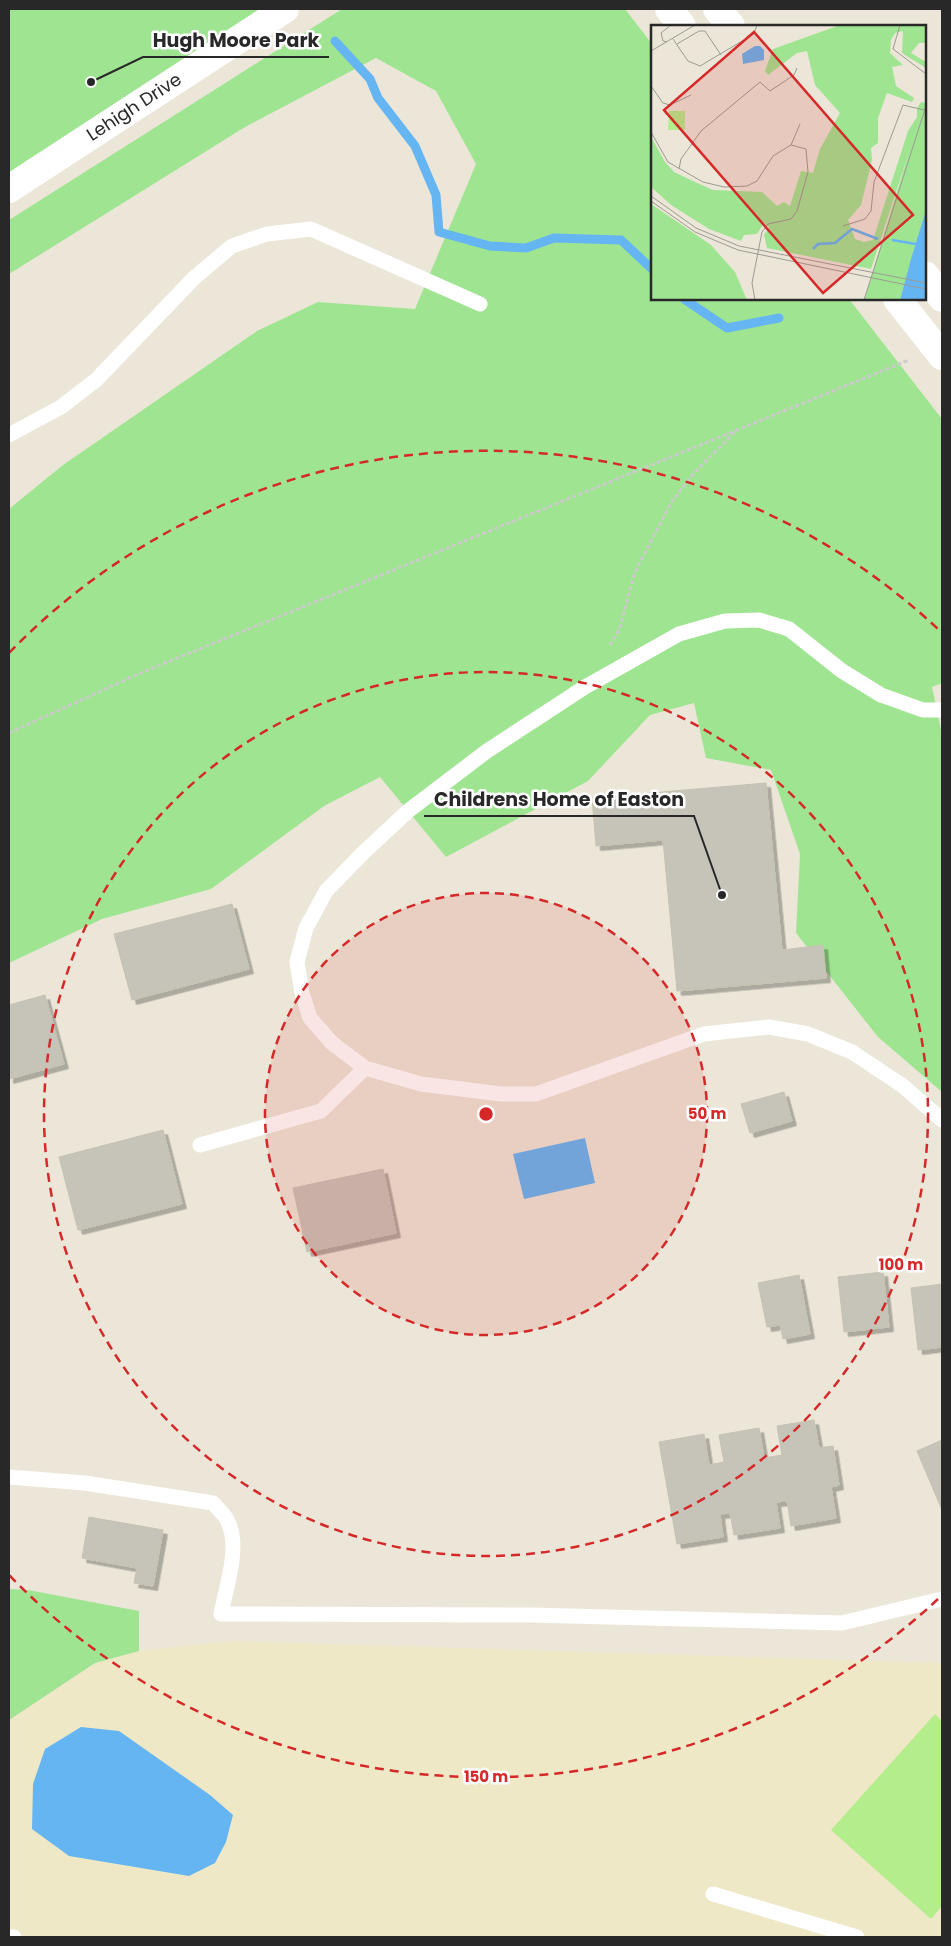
<svg xmlns="http://www.w3.org/2000/svg" width="951" height="1946" font-family="Poppins,sans-serif">
<style>
.education{fill:#eee8c6}
.green{fill:#9fe591}
.pitch{fill:#b3ed8c}
.water{fill:#65b5f3}
.lines{fill:none;stroke-linecap:round;stroke-linejoin:round}
.stream{stroke:#65b5f3;stroke-width:9}
.building{fill:#c6c3b8;stroke:#c6c2b2;filter:url(#shadow)}
.path{stroke:#cbcbcb;stroke-width:3;stroke-dasharray:4 2.5;stroke-linecap:butt}
.lane{stroke:#fff;stroke-width:15}
.street{stroke:#fff;stroke-width:28}
.secondary{stroke:#fff;stroke-width:28}
.ring{fill:none;stroke:#d62828;stroke-width:2.5;stroke-dasharray:9 6}
.labels{text-anchor:middle;stroke-width:5;stroke-linejoin:round;paint-order:stroke}
.street-label{font-size:18px;fill:#282828;stroke:#fff}
.inset-river{fill:none;stroke:#65b5f3;stroke-width:2.5}
.inset-road{fill:none;stroke:#9d9a92;stroke-width:1}
.view{fill:#d62828;fill-opacity:0.15;stroke:#d62828;stroke-width:2.5}
.inset-edge{fill:none;stroke:#282828;stroke-width:2.5}
.centre{fill:#d62828;stroke:#fff;stroke-width:2.5}
.ring-label{font-size:15px;text-anchor:middle;font-weight:bold;fill:#d62828;stroke:#fff;stroke-width:5;stroke-linejoin:round;paint-order:stroke}
.leader{fill:none;stroke:#282828;stroke-width:2}
.callout-dot{fill:#282828;stroke:#fff;stroke-width:2}
.callout-label{font-size:19px;text-anchor:middle;font-weight:bold;fill:#282828;stroke:#fff;stroke-width:5;stroke-linejoin:round;paint-order:stroke}
</style>
<defs>
<filter id="shadow"><feDropShadow dx="4.5" dy="4.5" stdDeviation="0" flood-color="#0004"/></filter>
</defs>
<rect width="100%" height="100%" fill="#ebe6d8"/>
<!-- education -->
<path class="education" d="M232 1641 942 1663V1937H9V1720L96 1663 139 1651Z"/>
<!-- green -->
<path class="green" d="M9 9H285L9 189Z
M342 9H625L652 44V299H849L942 419V683L932 687 942 735V1092L878 1037 796 933 800 854 771 770 706 758 694 703 650 715 588 781 446 857 380 777 324 806 211 889 102 919 9 963V509L63 465 257 331 318 302 415 309 476 164 436 91 376 58 245 127 9 274V220Z
M9 1589 28 1590 139 1611V1651L95 1663 9 1720Z"/>
<!-- pitch -->
<path class="pitch" d="M935 1714 942 1721V1906L931 1919 831 1830Z"/>
<!-- water -->
<path class="water" d="M585 1138 595 1183 524 1199 513 1154Z
M81 1727 119 1731 210 1795 233 1815 226 1842 215 1863 189 1876 69 1856 32 1829 33 1784 45 1749Z"/>
<g class="lines">
<!-- stream -->
<path class="stream" d="M335 41 370 79 378 98 415 146 436 195 439 232 490 246 526 248 554 238 621 240 652 269
M684 299 727 328 779 318"/>
</g>
<!-- building -->
<path class="building" d="M766 783 782 950 823 945 826 978 677 991 663 840 596 846 592 798Z
M232 904 249 969 132 1000 114 934Z
M45 995 64 1064 9 1079V1005Z
M784 1092 792 1121 750 1133 741 1104Z
M163 1130 182 1204 78 1230 59 1157Z
M383 1169 396 1233 307 1252 293 1188Z
M883 1272 889 1327 844 1332 838 1277Z
M799 1275 810 1334 783 1339 780 1325 767 1327 758 1283Z
M942 1284V1347L918 1350 911 1288Z
M814 1420 819 1448 833 1446 839 1485 831 1487 836 1518 791 1526 787 1501 776 1502 780 1528 734 1535 730 1513 720 1514 723 1537 677 1544 659 1442 704 1434 709 1465 724 1462 719 1435 759 1428 764 1458 782 1455 777 1426Z
M942 1440V1510L917 1451Z
M89 1517 163 1530 153 1586 134 1583 137 1568 82 1558Z"/>
<g class="lines">
<!-- path -->
<path class="path" d="M610 645 619 630 635 572 672 501 693 474 735 432
M9 733 138 674 909 360"/>
<!-- lane -->
<path class="lane" d="M9 435 61 407 96 380 195 277 232 246 267 234 311 229 480 304
M942 710H923L881 695 842 671 789 629 759 620 725 621 679 634 585 687 487 751 408 811 363 853 326 891 306 928 297 962 302 993 310 1018 332 1043 365 1068 421 1084 501 1094H536L704 1034 769 1027 808 1034 852 1052 903 1086 942 1120
M200 1145 321 1111 365 1068
M9 1477 85 1483 213 1503C217 1508 222 1512 226 1518 242 1544 226 1586 221 1614L531 1615 842 1623 942 1599
M713 1894 857 1937
M9 1937H14"/>
<!-- street -->
<path class="street" d="M9 189 285 9"/>
<!-- secondary -->
<path class="secondary" d="M669 9 682 26
M717 9 731 26
M925 275 942 298
M897 299 942 356"/>
</g>
<!-- distance rings -->
<circle cx="486" cy="1114" r="221" fill="#d62828" fill-opacity=".12"/>
<g class="ring">
<circle cx="486" cy="1114" r="221"/>
<circle cx="486" cy="1114" r="442"/>
<path d="M938 1599A663 663 0 0 1 9 1575M9 653A663 663 0 0 1 938 629"/>
</g>
<g class="labels">
<!-- street labels -->
<g class="street-label">
<text transform="translate(134 107) rotate(-33)" y="6">Lehigh Drive</text>
</g>
</g>
<!-- overview -->
<g transform="translate(651 25)">
<rect width="275" height="275" fill="#ebe6d8"/>
<path d="M189 0H275V18H268L260 28 275 37V43L251 28 252 6 244 8 240 15 239 28 252 40 241 42 245 61 263 73 261 77 236 68 227 93V118L220 123 221 135 210 180 197 195 204 214 213 217 222 215 257 106 266 92V83L270 77 275 78V185L249 275H213L259 124 220 244 116 223 113 210 118 202 113 198 106 209 93 210 90 216 58 204 20 180 0 162V112L14 137 23 147 44 157 62 165 111 167 126 181 133 177 139 181 150 146 162 148 169 124 189 88 164 60 156 26 146 28 117 50 114 46 122 24ZM0 179 60 220 84 247 96 275H0Z" fill="#9fe591"/>
<path d="M18 86H34V105H17Z" fill="#b3ed8c"/>
<path d="M104 21H109L113 25V35L92 39 91 29ZM275 185V275H249L260 234Z" fill="#65b5f3"/>
<path class="inset-river" d="M241 215 265 219M162 224 167 219 184 218 201 204 227 214"/>
<path class="inset-road" d="M249 0 242 24 275 49M22 14 37 36 49 41 103 9 106 0M16 17 12 16 10 8 20 0M26 19 48 6H54L70 30M0 26 44 0M0 61 12 78 19 80 40 70M0 107 17 137 52 157 73 162 96 161 106 156 122 131 140 120 155 124 157 147 146 186 140 194 117 199 111 207 101 258 104 275M140 120 149 99M28 144 30 134 50 106 109 57 119 66 143 50 146 43M0 171 45 203 88 221 275 258M0 176 44 207 87 225 275 264M192 201 214 194 220 186 223 157 252 80 273 85M213 275 275 81"/>
<path class="view" d="M103 7 262 190 172 268 13 85Z"/>
<rect width="275" height="275" class="inset-edge"/>
</g>
<circle cx="486" cy="1114" r="8" class="centre"/>
<g class="ring-label">
<text x="707" y="1119">50 m</text>
<text x="901" y="1270">100 m</text>
<text x="486" y="1782">150 m</text>
</g>
<!-- callouts -->
<path class="leader" d="M91 82L143 57H329M722 895L694 816H424"/>
<g class="callout-dot">
<circle cx="91" cy="82" r="5"/>
<circle cx="722" cy="895" r="5"/>
</g>
<g class="callout-label">
<text x="236" y="47">Hugh Moore Park</text>
<text x="559" y="806">Childrens Home of Easton</text>
</g>
<!-- border -->
<rect width="951" height="1946" fill="none" stroke="#282828" stroke-width="20"/>
</svg>
